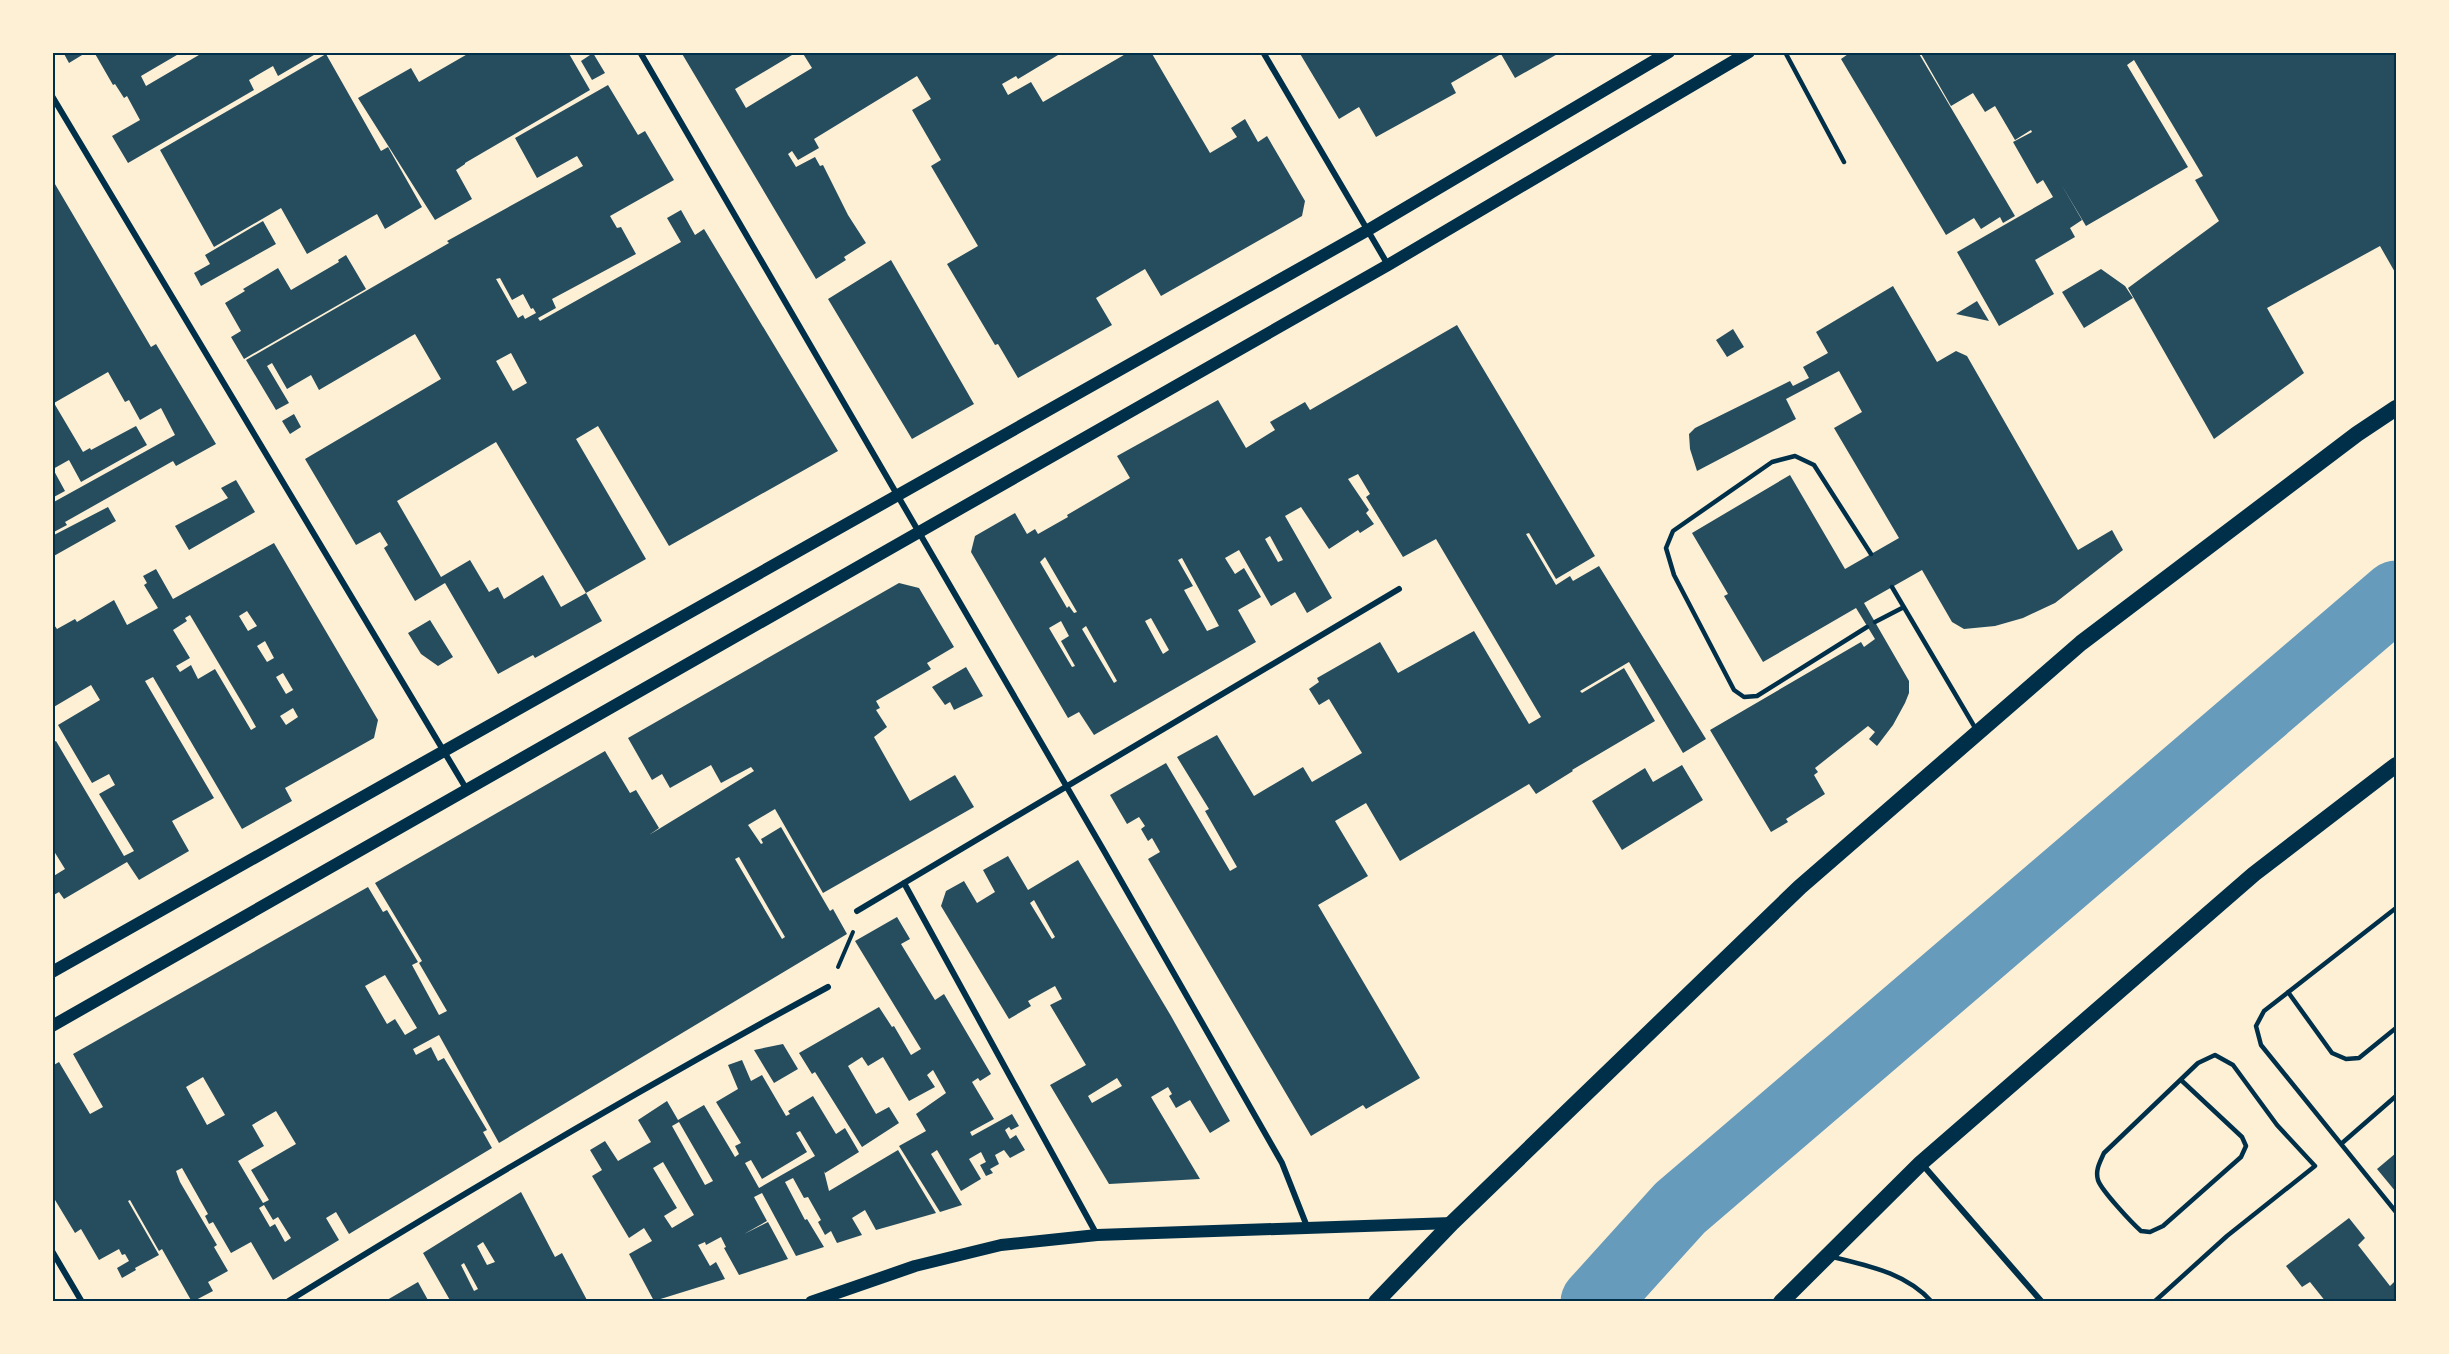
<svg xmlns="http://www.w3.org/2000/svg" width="2449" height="1354" font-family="'Fira Sans',sans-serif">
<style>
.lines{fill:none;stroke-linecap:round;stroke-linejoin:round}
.river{stroke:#669bbc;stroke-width:69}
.building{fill:#264d5e;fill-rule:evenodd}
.path{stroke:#003049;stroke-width:4}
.service{stroke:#003049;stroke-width:4.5}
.minor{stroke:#003049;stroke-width:6}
.secondary{stroke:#003049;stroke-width:12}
.trunk{stroke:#003049;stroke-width:16}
.neatline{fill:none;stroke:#003049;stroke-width:2}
</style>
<rect width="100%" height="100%" fill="#fdf0d5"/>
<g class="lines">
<!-- river -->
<path class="river" d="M1595 1302 1680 1208 2396 595"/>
</g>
<!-- building -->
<path class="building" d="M63 52H87L69 63Z
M94 52H182L141 76 146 86 204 52H319L278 76 273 66 249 80 254 90 128 163 112 136 140 120 127 96 124 98 115 84 113 85Z
M471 52H568L590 90 465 163V164L456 170 472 199 435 220 358 98 411 68 419 82Z
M681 52H797L735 89 746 108 812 68 802 52H1063L1018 79 1016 76 1002 84 1008 95 1031 82 1043 102 1129 52H1151L1210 153 1237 137 1231 128 1245 119 1258 142 1267 136 1305 201 1302 216 1161 296 1145 269 1096 298 1112 325 1018 378 998 344 995 345 947 264 978 246 931 166 941 160 912 110 931 99 917 76 814 139 819 148 798 160 792 151 788 154 796 167 815 157 820 166 823 165 848 215 866 243 844 257 846 260 816 279Z
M1299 52H1561L1515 78 1501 54 1451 83 1456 93 1376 137 1359 107 1339 119Z
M1851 52H1918L2015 216 2003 223 2000 217 1981 229 1974 218 1946 235 1841 59Z
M1920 52H2396V274L2380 246 2267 308 2304 373 2214 439 2128 288 2219 221 2195 180 2203 176 2134 60 2127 65 2188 167 2086 226 2061 184 2082 220 2070 228 2075 237 2035 260 2054 294 1999 326 1957 252 2053 197 2043 180 2037 184 2013 142 2032 132 2031 130 2015 140 1995 106 1985 112 1973 93 1951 106Z
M593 53 605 73 592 80 581 61Z
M326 54 381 151 388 147 422 207 385 229 377 214 307 254 281 208 214 247 160 150Z
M608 85 638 135 645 131 674 180 610 216 617 228 621 227 636 254 552 299 556 308 538 318 540 321 681 242 667 218 681 210 695 235 704 229 838 451 669 546 598 426 576 439 646 559 586 593 496 442 397 501 441 577 470 560 489 592 498 587 504 599 543 575 561 607 586 593 602 621 535 658 533 655 498 674 445 583 415 601 384 548 388 545 380 532 356 545 305 459 441 379 415 334 319 390 311 375 287 389 272 363 267 366 289 403 276 410 246 360 449 243 447 241 583 166 577 156 537 178 515 138ZM500 278 512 300 523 294 531 309 533 308 536 313 525 319 523 315 518 318 496 279ZM511 353 527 383 513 391 496 361Z
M52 179 151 347 156 344 216 444 176 466 173 461 65 522 67 525 52 533V503L175 435 161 408 140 420 129 400 125 402 108 372 54 403 83 452 90 448 91 450 136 426 147 445 81 482 69 460 53 469 65 491 52 498Z
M263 221 276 244 201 286 194 273 210 264 205 255Z
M346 255 366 289 244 359 231 337 241 331 225 303 245 291 243 289 278 268 291 290 339 262 338 260Z
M891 260 974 404 912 439 828 299Z
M2101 269 2125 286 2133 298 2084 328 2062 292Z
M1893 286 1937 362 1956 351 1967 356 2078 550 2112 530 2123 550 2055 603 2023 618 1995 626 1964 629 1952 622 1922 570 1864 603 1909 681V693L1905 703 1893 725 1877 746 1869 739 1875 732 1868 726 1815 768 1818 772 1814 775 1825 794 1786 819 1788 822 1771 832 1710 730 1861 642 1864 647 1875 639 1856 608 1763 662 1724 596 1728 594 1692 533 1790 475 1845 569 1899 538 1834 428 1862 412 1839 371 1786 399 1796 419 1697 471 1690 449 1689 434 1695 428 1790 381 1793 386 1809 378 1803 367 1828 353 1816 332Z
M1977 301 1989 321 1956 314Z
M1457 325 1595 556 1556 579 1529 533 1526 534 1556 585 1570 576 1573 581 1599 566 1706 739 1683 753 1629 662 1580 691 1582 693 1624 668 1655 721 1572 770 1573 771 1536 794 1529 784 1400 861 1366 803 1335 821 1368 876 1318 905 1420 1078 1366 1109 1363 1105 1311 1136 1148 859 1160 852 1152 838 1148 841 1141 829 1145 826 1139 817 1127 824 1110 795 1166 763 1230 871 1237 867 1205 811 1209 809 1177 757 1217 735 1254 796 1303 767 1312 782 1362 753 1329 699 1319 705 1309 689 1319 682 1317 678 1380 642 1398 673 1474 631 1529 724 1541 717 1436 539 1403 557 1366 497 1370 494 1358 474 1348 479 1369 510 1366 513 1374 524 1360 533 1358 530 1329 549 1301 507 1285 516 1332 598 1307 613 1295 592 1271 606 1239 550 1225 558 1235 574 1244 568 1261 597 1238 610 1256 642 1094 735 1079 712 1068 718 971 552 975 536 1015 513 1027 534 1035 529 1038 534 1068 517 1067 515 1130 478 1117 456 1218 400 1246 448 1275 430 1270 422 1305 402 1310 410ZM1270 536 1283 560 1278 562 1265 539ZM1045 557 1077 612 1074 613 1069 606 1067 608 1040 562ZM1182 558 1219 626 1207 631 1184 590 1193 586 1178 560ZM1151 618 1169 650 1163 654 1145 621ZM1061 621 1069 636 1061 641 1075 666 1072 667 1049 628ZM1086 626 1117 681 1114 683 1082 629Z
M1733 329 1744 347 1727 357 1716 340Z
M294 414 301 427 290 434 282 421Z
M236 480 255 512 189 550 175 526 228 498 221 488Z
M108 507 116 521 52 557V536Z
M274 543 378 720 374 738 285 788 292 801 242 829 153 677 145 681 214 798 172 821 189 851 139 880 127 862 64 899 59 892 52 896V877L65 869 52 848V743L56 741 124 856 134 851 99 794 115 785 109 774 92 783 58 725 100 700 91 685 52 708V622L57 629 75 619 77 622 114 600 127 625 158 608 144 585 147 583 143 576 156 569 173 599ZM247 611 257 626 248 631 239 616ZM190 615 247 711 256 727 251 730 215 669 198 679 191 665 180 672 176 666 190 658 173 630 187 621 185 618ZM265 641 274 658 267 662 257 646ZM283 673 293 690 286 694 276 677ZM293 708 298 717 286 725 280 716Z
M899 583 919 588 954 647 927 663 931 669 876 701 880 708 876 710 887 727 874 737 910 801 955 775 974 807 823 893 775 809 748 825 761 844 763 843 761 839 781 827 830 911 833 909 847 934 499 1143 439 1035 413 1049 416 1055 431 1047 438 1061 444 1058 487 1130 483 1132 492 1148 349 1234 336 1212 326 1218 339 1240 273 1280 251 1242 231 1253 213 1222 209 1224 205 1216 208 1214 182 1168 176 1171 180 1182 217 1245 214 1247 228 1271 208 1282 213 1291 192 1302 162 1249 159 1251 130 1200 128 1201 159 1255 135 1268 136 1270 122 1278 117 1268 129 1261 125 1254 122 1255 119 1249 99 1260 81 1229 75 1233 52 1195V1066L59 1062 90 1114 103 1107 73 1054 368 887 383 912 387 910 418 962 412 965 439 1015 447 1011 419 963 422 961 375 883 605 751 630 793 636 790 659 828 649 835 754 771 751 767 721 783 711 765 670 788 662 774 652 780 628 738ZM739 857 785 937 782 939 735 859ZM385 975 417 1028 405 1035 395 1019 387 1024 365 986ZM203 1077 225 1115 207 1125 186 1087ZM276 1111 296 1144 251 1170 269 1200 263 1203 238 1161 264 1146 252 1125ZM264 1205 273 1220 278 1217 291 1238 285 1242 275 1224 270 1227 259 1208Z
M430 620 453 657 438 666 421 654 408 633Z
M966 667 983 696 954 710 950 702 945 705 932 687Z
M1682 765 1703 800 1622 850 1592 801 1645 768 1653 782Z
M1008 856 1028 890 1078 860 1171 1016 1230 1121 1210 1133 1190 1100 1176 1108 1169 1096 1172 1094 1168 1087 1151 1097 1200 1179 1109 1184 1050 1085 1086 1065 1050 1005 1062 999 1055 986 1028 1001 1031 1006 1009 1019 941 906 946 891 964 881 977 903 995 892 983 870ZM1034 900 1055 937 1052 939 1030 903ZM1117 1078 1122 1086 1092 1103 1088 1096Z
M897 917 910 939 901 944 935 1000 944 994 991 1074 980 1081 978 1078 972 1082 994 1119 970 1132 972 1136 1012 1114 1019 1126 1011 1130 1009 1127 1005 1130 1010 1139 1016 1135 1025 1150 1010 1158 1004 1150 995 1155 999 1164 990 1169 993 1173 986 1176 980 1165 986 1162 981 1152 969 1159 981 1179 961 1191 937 1150 931 1154 962 1205 940 1212 899 1146 926 1131 916 1114 946 1093 933 1070 927 1075 935 1087 909 1101 883 1057 868 1066 862 1057 848 1066 876 1114 889 1107 899 1123 862 1147 815 1072 812 1074 799 1053 879 1007 892 1027 894 1026 911 1055 921 1049 855 941Z
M783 1044 798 1069 774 1083 754 1050Z
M742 1060 751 1081 762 1075 786 1116 790 1114 788 1111 813 1096 836 1134 845 1128 859 1152 825 1173 824 1171 829 1191 898 1150 936 1213 876 1230 865 1210 852 1218 862 1235 837 1243 831 1231 825 1235 818 1222 821 1220 808 1197 804 1198 793 1178 785 1182 805 1220 807 1219 824 1247 796 1256 762 1193 754 1197 767 1221 744 1234 768 1222 788 1259 739 1275 724 1248 726 1247 721 1237 706 1245 705 1242 698 1245 710 1266 716 1262 725 1279 654 1301 629 1254 652 1241 644 1228 629 1238 592 1176 602 1170 590 1150 605 1141 618 1161 651 1142 638 1120 667 1101 678 1120 704 1105 735 1157 739 1154 735 1146 741 1143 716 1102 738 1089 728 1065ZM679 1122 713 1181 705 1185 672 1126ZM800 1131 815 1156 759 1188 745 1163 751 1160 762 1179 807 1152 796 1133ZM663 1162 694 1215 672 1228 664 1216 677 1208 653 1168Z
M2396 1153V1192L2377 1169Z
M521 1192 555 1257 562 1253 588 1302H451L423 1253ZM483 1242 495 1262 487 1265 477 1246ZM464 1263 478 1289 474 1291 461 1265Z
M2349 1218 2365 1238 2358 1245 2390 1286 2396 1280V1302H2326L2310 1282 2302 1287 2286 1266Z
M418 1282 429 1302H387V1300Z"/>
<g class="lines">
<!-- path -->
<path class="path" d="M838 967 853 932"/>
<!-- service -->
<path class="service" d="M1785 52 1844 162
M1892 587 1977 731
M1875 622 1904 607
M1867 627 1757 696 1744 697 1734 690 1674 575 1666 548 1673 531 1772 462 1795 456 1814 465 1871 554
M2396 908 2264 1011 2256 1026 2261 1045 2396 1212
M2288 992 2332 1053 2346 1059 2359 1058 2396 1028
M2341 1144 2396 1096
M1833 1257C1869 1266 1906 1273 1932 1302
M2154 1302 2227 1236 2315 1166 2277 1125 2233 1065 2215 1055 2198 1063 2104 1153C2100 1162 2095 1170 2098 1180 2101 1190 2132 1223 2141 1231L2150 1232 2163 1226 2241 1157 2246 1146 2242 1137 2181 1080"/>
<!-- minor -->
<path class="minor" d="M640 52C857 421 1071 791 1282 1163L1308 1229
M1263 52 1388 265
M52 96 467 790
M904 883 1097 1235
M857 911 1399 589
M1922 1164 2042 1302
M52 1251 82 1302
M287 1302C465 1192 645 1086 828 987"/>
<!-- secondary -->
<path class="secondary" d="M52 972 1368 230 1669 52
M52 1026 1388 265 1749 52
M811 1302 915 1266 1001 1245 1097 1235 1452 1223"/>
<!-- trunk -->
<path class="trunk" d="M1376 1302 1452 1223 1800 887 2081 643 2357 434 2396 408
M1781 1302 1921 1163 2254 874 2396 765"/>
</g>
<!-- border -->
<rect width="2449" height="1354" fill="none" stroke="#fdf0d5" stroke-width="108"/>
<rect x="54" y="54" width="2341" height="1246" class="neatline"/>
</svg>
